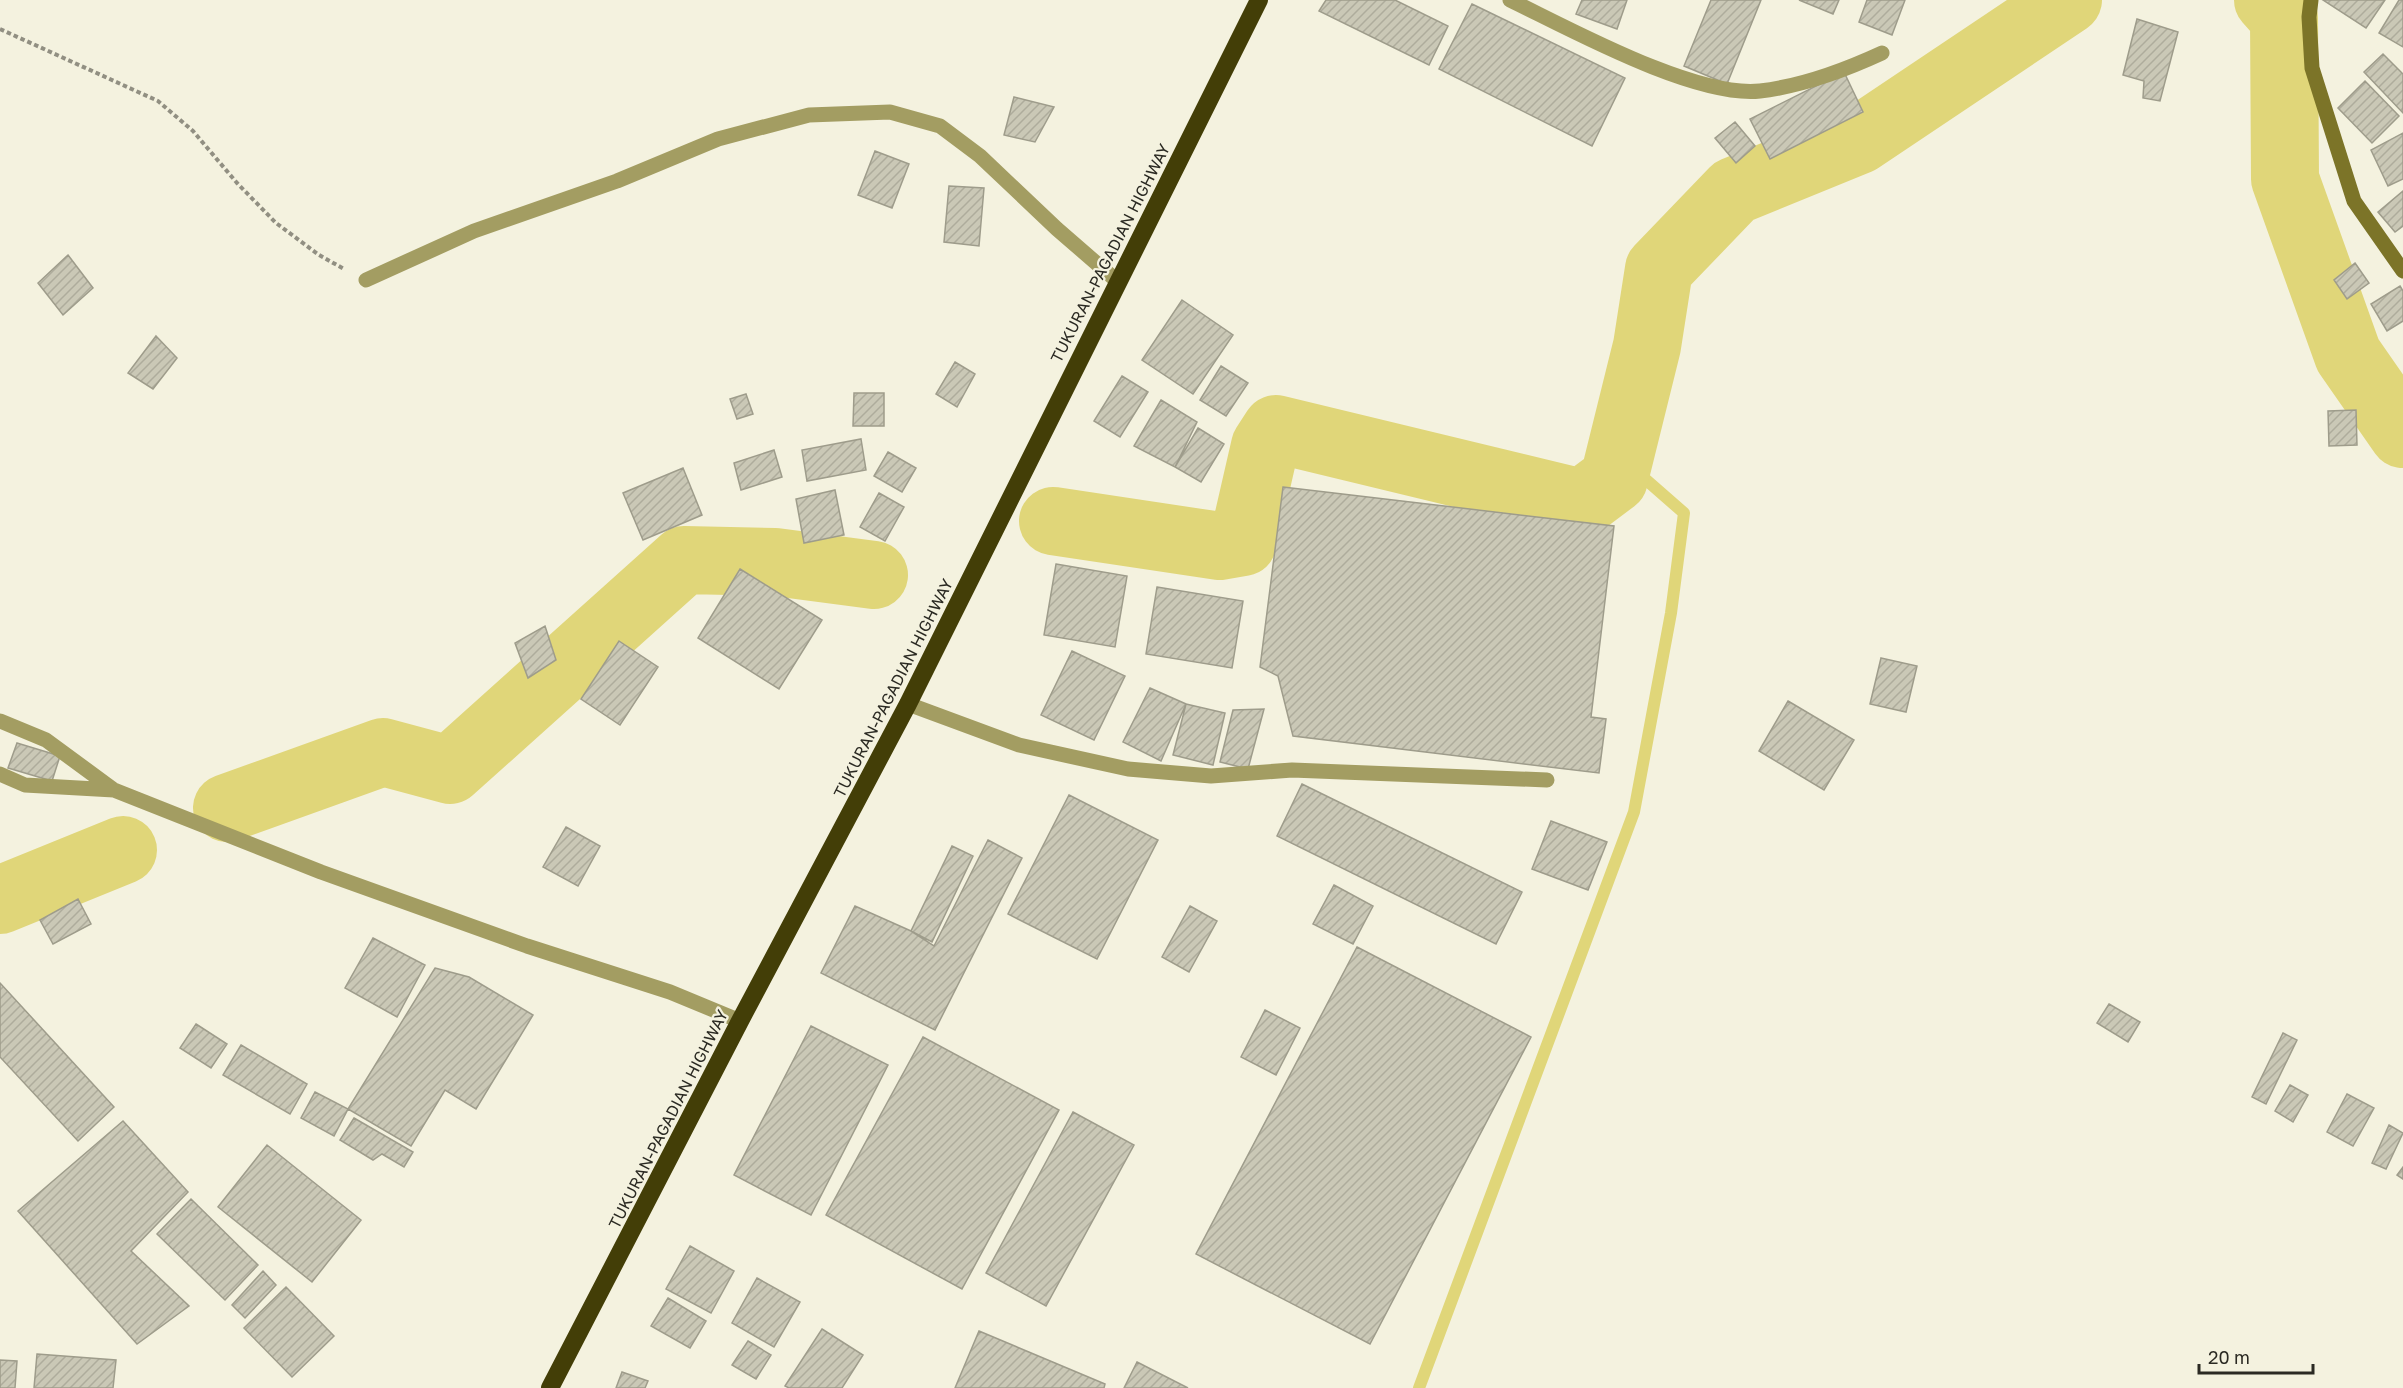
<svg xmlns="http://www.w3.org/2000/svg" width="2403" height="1388" font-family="'Golos Text',sans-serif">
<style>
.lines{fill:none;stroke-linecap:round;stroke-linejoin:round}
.stream{stroke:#e0d679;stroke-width:12}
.river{stroke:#e0d679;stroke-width:68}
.building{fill:url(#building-hatch);stroke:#9e9c8b;stroke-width:1.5}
.path{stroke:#918f82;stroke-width:4;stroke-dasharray:4.5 3;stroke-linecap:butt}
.lane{stroke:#a39d62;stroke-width:15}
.street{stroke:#a39d62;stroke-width:15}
.secondary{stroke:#7c7428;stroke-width:15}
.highway{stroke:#433e07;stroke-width:18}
.labels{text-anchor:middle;stroke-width:4.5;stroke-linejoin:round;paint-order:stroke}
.street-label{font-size:16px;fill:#2b2a23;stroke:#f4f2df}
</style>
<defs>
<pattern id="building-hatch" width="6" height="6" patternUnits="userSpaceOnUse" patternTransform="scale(1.5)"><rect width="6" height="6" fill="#cac8b6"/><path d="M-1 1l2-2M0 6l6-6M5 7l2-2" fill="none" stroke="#aeac9c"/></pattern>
</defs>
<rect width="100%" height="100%" fill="#f4f2df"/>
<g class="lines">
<!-- stream -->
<path class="stream" d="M2024 0 2039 20
M1419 1388 1634 812 1671 613 1684 513 1620 457"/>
<!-- river -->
<path class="river" d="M2268 0 2284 18 2285 179 2348 355 2403 434
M1053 521 1220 546 1243 542 1265 446 1276 429 1582 503 1614 479 1647 346 1659 269 1734 191 1859 140 2068 0
M227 808 383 752 450 770 684 560 775 562 874 575
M0 900 123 850"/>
</g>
<!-- building -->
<path class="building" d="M1326 0H1395L1448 26 1429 65 1319 11Z
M1582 0H1627L1617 29 1576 14Z
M1711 0H1761L1727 84 1684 66Z
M1799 0H1839L1833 14Z
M1867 0H1905L1892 35 1859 22Z
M2323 0H2385L2366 28Z
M2399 0H2403V47L2379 33Z
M1472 4 1625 78 1592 146 1439 69Z
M2137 19 2178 32 2160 101 2143 98 2144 81 2123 75Z
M2383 54 2403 74V113L2364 72Z
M1844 72 1863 112 1770 159 1750 119Z
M2365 81 2399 116 2372 143 2338 108Z
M1014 97 1054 107 1035 142 1004 135Z
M1735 122 1755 146 1736 163 1715 138Z
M2403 133V179L2388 186 2371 150Z
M875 151 909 164 892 208 858 195Z
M949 186 984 188 979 246 944 242Z
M2403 191V226L2395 232 2378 212Z
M68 255 93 288 63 315 38 283Z
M2355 263 2369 283 2347 299 2334 280Z
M2400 286 2403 291V321L2387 331 2371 304Z
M1182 300 1233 335 1193 394 1142 360Z
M156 336 177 358 153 389 128 373Z
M955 362 975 374 957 407 936 394Z
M1221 366 1248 383 1226 416 1200 400Z
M1122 376 1148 392 1120 437 1094 421Z
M854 393H884V426H853Z
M746 394 753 414 737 419 730 399Z
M1161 400 1197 422 1175 467 1134 446Z
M2356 410 2357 445 2329 446 2328 411Z
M1198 428 1224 444 1201 482 1175 467Z
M861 439 866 470 807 481 802 450Z
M774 450 782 477 741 490 734 463Z
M888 452 916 468 902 492 874 476Z
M683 468 702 515 643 540 623 493Z
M1283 487 1614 526 1591 717 1606 719 1599 773 1293 736 1278 676 1260 667Z
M835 490 844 535 804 543 796 499Z
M879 493 904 507 885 541 860 527Z
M1056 564 1127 576 1115 647 1044 635Z
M740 569 822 620 779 689 698 638Z
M1157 587 1243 601 1232 668 1146 654Z
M545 626 556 660 528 678 515 643Z
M619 641 658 667 620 725 581 699Z
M1072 651 1125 676 1094 740 1041 715Z
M1881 658 1917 666 1906 712 1870 704Z
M1150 688 1186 704 1161 761 1123 742Z
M1788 701 1854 740 1824 790 1759 751Z
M1186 704 1225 713 1213 765 1173 755Z
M1264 709 1248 769 1220 762 1233 710Z
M17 743 60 756 52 781 8 768Z
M1302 784 1522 892 1496 944 1277 836Z
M1069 795 1158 840 1097 959 1008 914Z
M1551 821 1607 842 1588 890 1532 869Z
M566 827 600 846 578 886 543 867Z
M988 840 1022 858 935 1030 821 973 855 906 911 931 934 946Z
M952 846 973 856 932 942 911 931Z
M1334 885 1373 906 1353 944 1313 924Z
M78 899 91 924 53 944 40 920Z
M1190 906 1217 921 1189 972 1162 957Z
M373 938 425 965 397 1017 345 988Z
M1357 947 1531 1037 1370 1344 1196 1254Z
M435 968 469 977 533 1015 476 1109 445 1090 411 1146 348 1109Z
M0 983 114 1107 78 1141 0 1057Z
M2109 1004 2140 1022 2128 1042 2097 1023Z
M1265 1010 1300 1028 1276 1075 1241 1057Z
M196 1024 227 1044 211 1068 180 1048Z
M811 1026 888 1065 811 1215 734 1175Z
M2283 1033 2297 1040 2266 1104 2252 1097Z
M923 1037 1059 1110 962 1289 826 1215Z
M241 1045 307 1084 290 1114 223 1075Z
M2290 1085 2308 1095 2293 1122 2275 1111Z
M315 1092 348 1109 334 1136 301 1118Z
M2347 1094 2374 1108 2353 1146 2327 1132Z
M1073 1112 1134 1145 1046 1306 986 1273Z
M354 1118 413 1152 404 1167 382 1154 373 1160 340 1140Z
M123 1121 188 1192 131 1251 189 1306 137 1344 18 1211Z
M2389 1125 2403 1133 2386 1169 2372 1163Z
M267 1145 361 1220 312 1282 218 1207Z
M2403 1167V1179L2397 1175Z
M191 1199 258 1265 225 1300 157 1234Z
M690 1246 734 1271 711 1313 666 1289Z
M263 1271 276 1285 245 1318 232 1305Z
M757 1278 800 1302 774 1347 732 1323Z
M286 1287 334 1336 292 1377 244 1328Z
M668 1298 706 1321 690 1348 651 1326Z
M822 1329 863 1355 842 1388H789L785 1386Z
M979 1331 1105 1384 1104 1388H955Z
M748 1341 771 1355 756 1379 732 1365Z
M37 1354 116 1360 113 1388H34Z
M0 1360 17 1361 15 1388H0Z
M1137 1362 1188 1388H1124Z
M622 1372 648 1381 645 1388H616Z"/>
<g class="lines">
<!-- path -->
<path class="path" d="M0 29 158 101 193 131 237 183 276 223 319 255 344 269"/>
<!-- lane -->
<path class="lane" d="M1510 0C1570 29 1695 98 1760 91 1803 86 1843 71 1882 53"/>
<!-- street -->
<path class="street" d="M366 280 474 231 617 181 718 139 809 115 890 112 940 126 980 156 1057 229 1117 281
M908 704 1019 745 1128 769 1211 776 1292 770 1547 780
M0 721 46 740 114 790 321 872 527 946 670 992 740 1021
M0 774 25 785 114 790"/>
<!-- secondary -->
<path class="secondary" d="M2311 0 2309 17 2312 68 2354 201 2403 271"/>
<!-- highway -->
<path class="highway" d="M550 1388 740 1021 908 704 1259 0"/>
</g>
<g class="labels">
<!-- street labels -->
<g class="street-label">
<text transform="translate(1110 253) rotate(-63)" y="6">TUKURAN-PAGADIAN HIGHWAY</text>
<text transform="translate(893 688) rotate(-63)" y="6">TUKURAN-PAGADIAN HIGHWAY</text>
<text transform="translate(668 1119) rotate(-63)" y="6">TUKURAN-PAGADIAN HIGHWAY</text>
</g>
</g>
<!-- scale -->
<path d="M2199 1364v9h114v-9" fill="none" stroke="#2b2a23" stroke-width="3"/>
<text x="2208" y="1364" font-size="18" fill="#2b2a23" stroke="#f4f2df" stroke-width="4.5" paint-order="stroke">20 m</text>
</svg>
